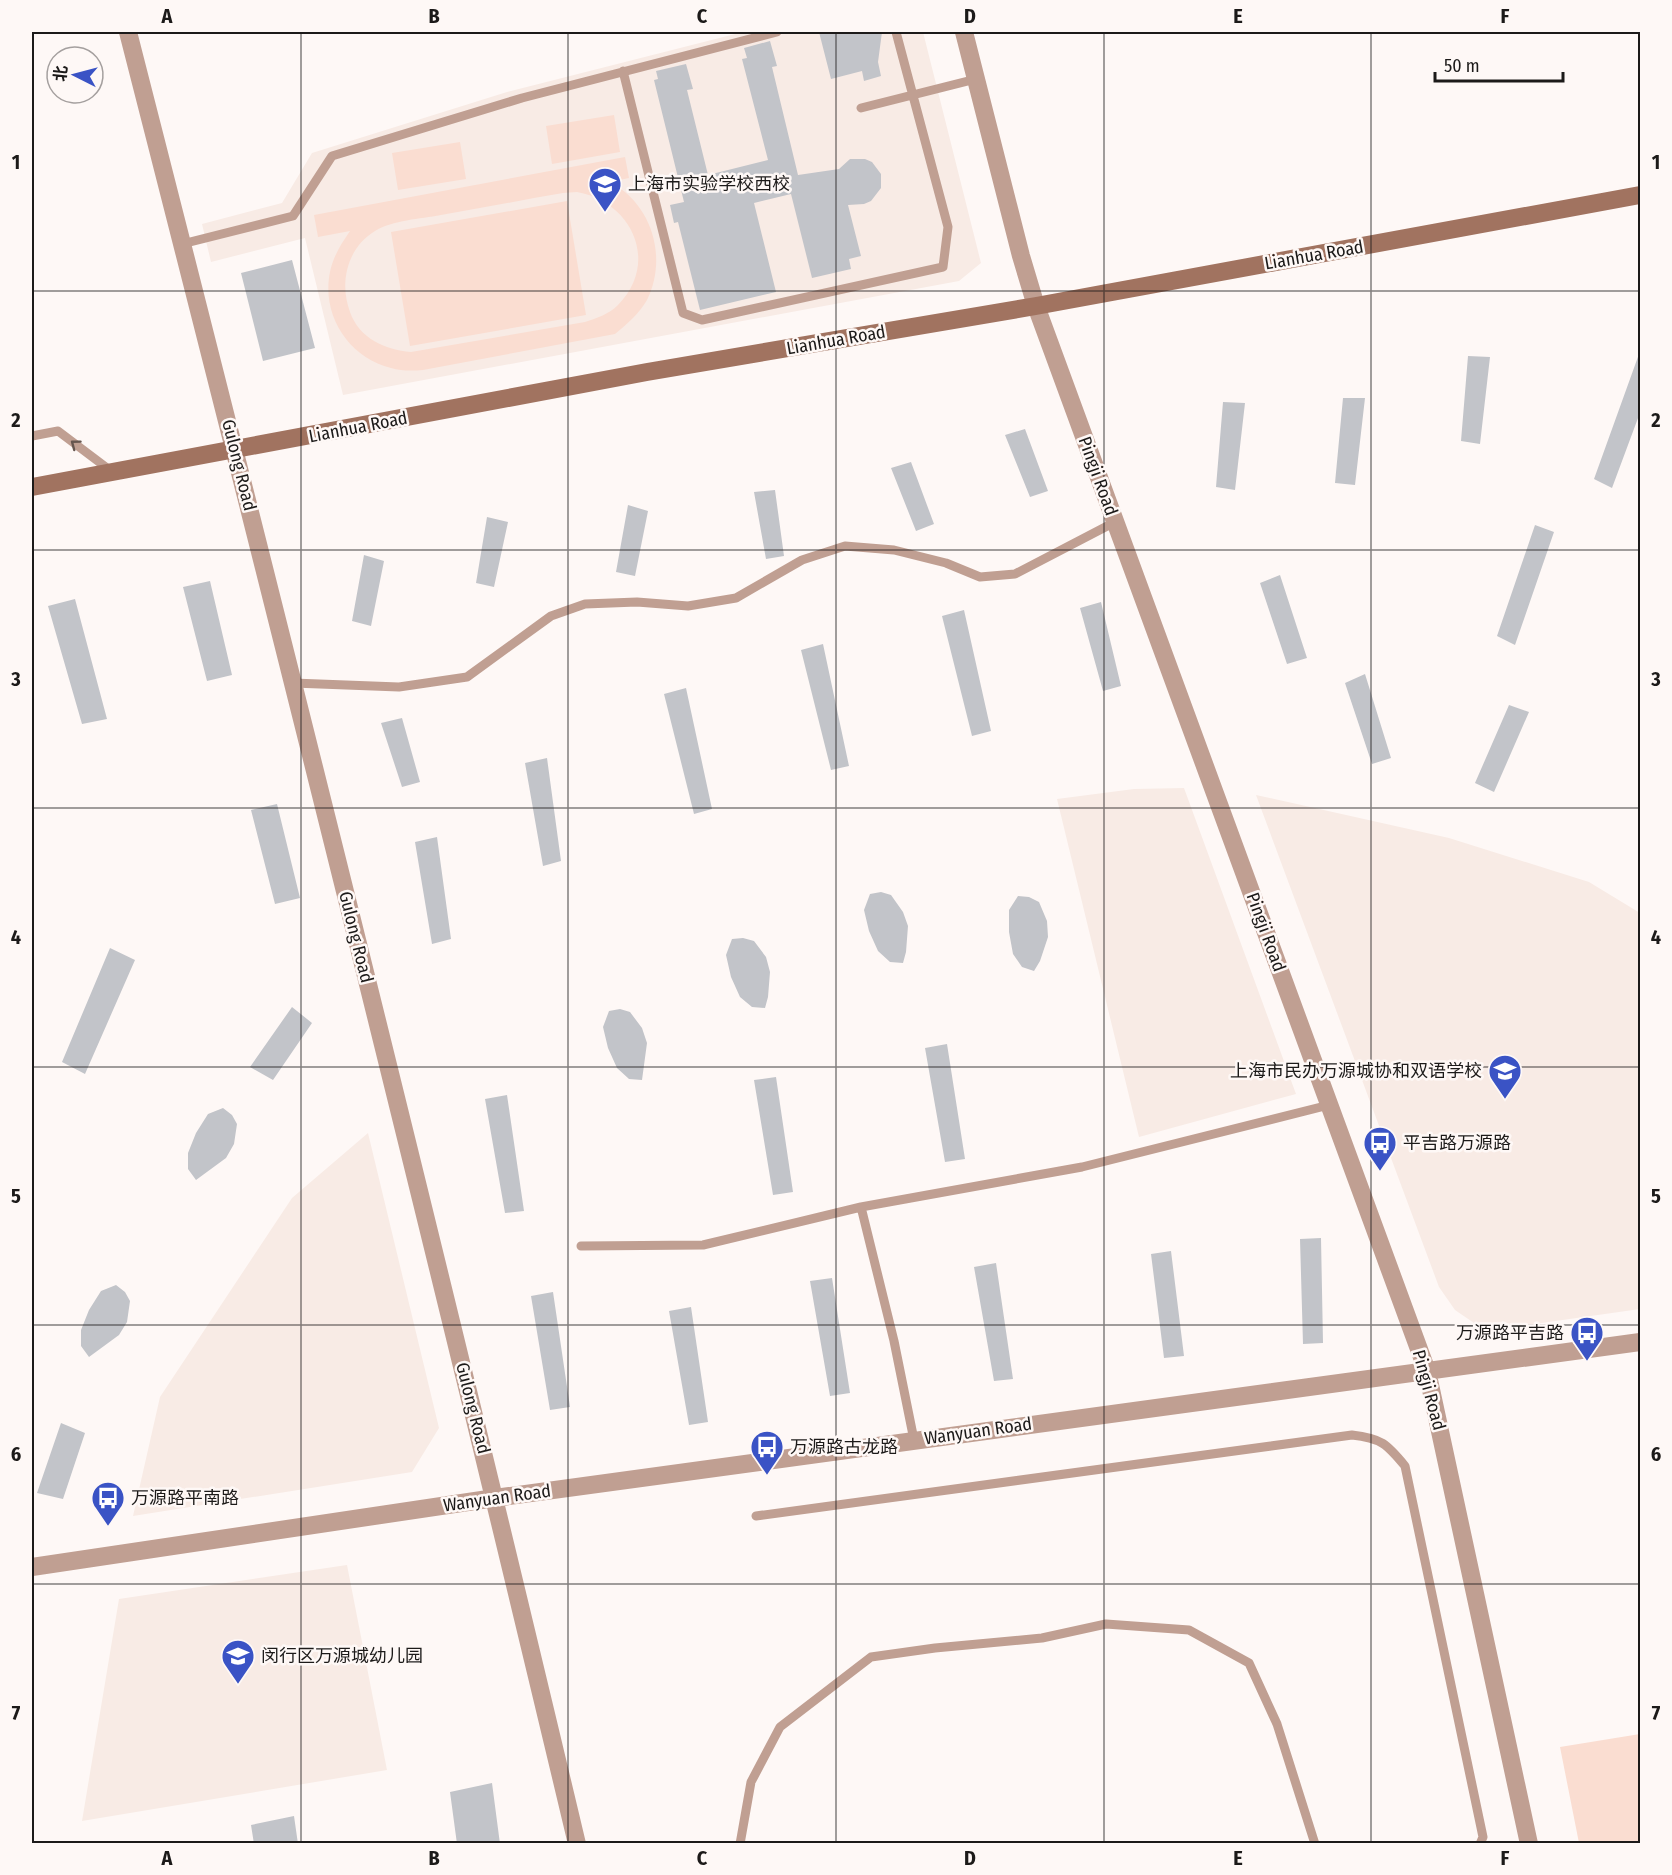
<svg xmlns="http://www.w3.org/2000/svg" width="1672" height="1875" font-family="'Fira Sans Condensed','Noto Sans SC',sans-serif">
<style>
.built{fill:#f8ebe5}
.green{fill:#faddd1;fill-rule:evenodd}
.building{fill:#c2c4c9}
.lines{fill:none;stroke-linecap:round;stroke-linejoin:round}
.lane{stroke:#c09f92;stroke-width:9}
.street{stroke:#c09f92;stroke-width:18}
.secondary{stroke:#a17360;stroke-width:18}
.oneway{stroke:#66564f}
.grid{fill:none;stroke:#1c1a19;stroke-width:1.5;stroke-opacity:0.55}
.labels{text-anchor:middle;stroke-width:5;stroke-linejoin:round;paint-order:stroke}
.poi-label{font-size:18px;fill:#1c1a19;stroke:#fef8f6;text-anchor:start}
.street-label{font-size:18px;fill:#1c1a19;stroke:#fef8f6}
.neatline{fill:none;stroke:#1c1a19;stroke-width:2}
.grid-label{font-size:20px;text-anchor:middle;font-weight:bold;fill:#1c1a19}
</style>
<rect width="100%" height="100%" fill="#fef8f6"/>
<!-- built -->
<path class="built" d="M743 32H923L981 263 959 281 343 395 305 238 211 262 202 224 282 203 312 153 507 92Z
M1184 788 1296 1094 1139 1137 1057 799 1134 789Z
M1256 795 1449 838 1589 882 1640 913V1309L1499 1329 1474 1323 1455 1310 1439 1287Z
M368 1133 439 1428 412 1472 133 1516 160 1397 292 1198Z
M347 1565 387 1770 82 1821 119 1599Z"/>
<!-- green -->
<path class="green" d="M614 115 620 152 552 164 546 126Z
M460 142 466 179 398 190 392 153Z
M625 157 629 178 610 182C652 204 668 257 647 300 639 314 627 324 615 334L423 370C412 371 401 371 391 368 349 358 321 315 330 272 333 257 341 244 350 231L318 237 314 215ZM577 192C632 202 660 262 618 305 609 314 597 318 585 322L411 352C385 350 359 338 350 312 339 283 347 248 375 231 393 220 420 219 441 215 482 208 522 200 563 193Z
M567 201 586 315 410 346 391 232Z
M1640 1734V1843H1579L1560 1747Z"/>
<!-- building -->
<path class="building" d="M819 32H882L878 62 881 76 864 81 862 71 831 79Z
M770 41 777 66 772 67 798 175 839 169 850 159H865L872 162 881 174V188L871 201 864 204 848 205 861 256 849 259 851 269 812 278 791 194 754 203 776 292 700 310 678 222 674 223 670 205 684 202 654 80 658 79 656 71 686 64 693 89 687 90 708 175 768 160 742 59 747 58 744 48Z
M292 260 315 348 263 361 241 273Z
M1639 354 1641 355V410L1612 488 1594 479Z
M1468 356 1490 357 1480 444 1461 441Z
M1343 398H1365L1355 485 1335 483Z
M1223 402 1245 403 1235 490 1216 487Z
M1025 429 1048 491 1030 497 1005 435Z
M911 462 934 524 916 531 891 468Z
M775 490 784 556 766 559 754 492Z
M628 505 648 511 635 576 616 572Z
M487 517 508 522 494 587 476 583Z
M1535 525 1554 532 1515 645 1497 636Z
M364 555 384 561 371 626 352 621Z
M1280 575 1307 658 1287 664 1260 583Z
M210 581 232 675 207 681 183 587Z
M75 599 107 719 82 724 48 606Z
M1101 602 1121 686 1103 691 1080 608Z
M964 610 991 731 972 736 942 616Z
M823 644 849 766 831 770 801 650Z
M1365 674 1391 758 1372 764 1345 683Z
M686 688 712 809 694 814 664 694Z
M1509 705 1529 712 1494 792 1475 783Z
M402 718 420 782 402 787 381 723Z
M547 758 561 861 543 866 525 763Z
M277 804 300 898 275 904 251 810Z
M437 837 451 939 432 944 415 842Z
M881 892 891 895 903 912 908 926 906 952 903 963 890 962 878 951 869 931 864 910 870 894Z
M1018 896 1029 897 1039 902 1047 921 1048 937 1040 961 1034 971 1022 967 1013 954 1009 932V910Z
M743 938 754 941 766 957 770 972 768 997 765 1008 752 1007 740 997 731 977 726 955 732 939Z
M110 948 135 960 85 1074 62 1062Z
M292 1007 312 1023 273 1080 250 1067Z
M620 1009 630 1012 642 1028 647 1043 642 1080 629 1079 617 1068 608 1048 603 1027 609 1011Z
M947 1044 965 1159 945 1162 925 1048Z
M776 1077 793 1192 773 1195 754 1080Z
M507 1095 524 1211 505 1213 485 1099Z
M223 1108 232 1115 237 1124 234 1144 226 1158 196 1180 188 1169V1153L196 1133 208 1114Z
M1321 1238 1323 1343 1303 1344 1300 1239Z
M1171 1251 1184 1356 1164 1358 1151 1254Z
M996 1263 1013 1379 994 1381 974 1267Z
M832 1278 850 1393 830 1396 810 1281Z
M116 1285 125 1292 130 1301 127 1322 119 1335 89 1357 81 1346V1330L89 1310 101 1291Z
M553 1292 570 1407 550 1410 531 1296Z
M691 1307 708 1422 689 1425 669 1311Z
M61 1423 85 1433 63 1499 37 1493Z
M492 1783 500 1844H457L450 1792Z
M294 1816 298 1844H254L251 1825Z"/>
<g class="lines">
<!-- lane -->
<path class="lane" d="M623 71 683 313 702 320 943 267 948 227 896 32
M861 108 976 79
M182 244 293 216 332 156 522 98 777 32
M32 436 58 431 111 471
M293 683 399 687 467 677 551 616 585 604 637 602 688 606 736 598 802 560 845 546 894 550 946 563 980 577 1015 574 1115 522
M861 1207 894 1341 914 1440
M581 1246 703 1245 861 1207 1082 1167 1329 1105
M756 1516 1352 1435C1381 1438 1387 1444 1405 1466L1483 1837 1480 1844
M740 1844 751 1782 780 1727 871 1657 935 1648 1042 1638 1106 1624 1189 1630 1249 1663 1277 1724 1315 1844"/>
<!-- street -->
<path class="street" d="M128 32C282 634 433 1238 577 1844
M964 32 1021 256 1036 306 1427 1371 1529 1844
M32 1567 495 1498 1640 1342"/>
<!-- secondary -->
<path class="secondary" d="M32 487 647 372 1036 306 1640 195"/>
</g>
<!-- one-way arrows -->
<defs><path id="oneway-chevron" d="M-2-3.5L2.5 0L-2 3.5" fill="none" stroke-width="1.6" stroke-linecap="round" stroke-linejoin="round" transform="scale(1.5)"/></defs>
<use class="oneway" href="#oneway-chevron" transform="translate(75 444) rotate(-143)"/>
<!-- grid -->
<path class="grid" d="M301 32V1844M568 32V1844M836 32V1844M1104 32V1844M1371 32V1844M32 291H1640M32 550H1640M32 808H1640M32 1067H1640M32 1325H1640M32 1584H1640"/>
<!-- icons -->
<defs>
<g id="school-pin" transform="scale(1.725)"><path d="M0 17L-7.5 6A9.5 9.5 0 1 1 7.5 6Z" fill="#3a53c5" stroke="#fef8f6"/><path d="M0-5L7-2L0 1L-7-2ZM-4 1L0 2.5L4 1V4Q0 6-4 4Z" fill="#fff"/></g>
<g id="bus-pin" transform="scale(1.725)"><path d="M0 17L-7.5 6A9.5 9.5 0 1 1 7.5 6Z" fill="#3a53c5" stroke="#fef8f6"/><path d="M-5-6H5V4H4V6H2V4H-2V6H-4V4H-5ZM-3.5-4V0h7V-4ZM-3.5 1.2v1.5H-2V1.2ZM2 1.2v1.5H3.5V1.2Z" fill="#fff"/></g>
</defs>
<g fill-rule="evenodd">
<use href="#school-pin" x="605" y="184"/>
<use href="#school-pin" x="1505" y="1071"/>
<use href="#bus-pin" x="1380" y="1143"/>
<use href="#bus-pin" x="1587" y="1333"/>
<use href="#bus-pin" x="767" y="1447"/>
<use href="#bus-pin" x="108" y="1498"/>
<use href="#school-pin" x="238" y="1656"/>
</g>
<g class="labels">
<!-- poi labels -->
<g class="poi-label">
<text x="628" y="190">上海市实验学校西校</text>
<text x="1482" y="1077" text-anchor="end">上海市民办万源城协和双语学校</text>
<text x="1403" y="1149">平吉路万源路</text>
<text x="1564" y="1339" text-anchor="end">万源路平吉路</text>
<text x="790" y="1453">万源路古龙路</text>
<text x="131" y="1504">万源路平南路</text>
<text x="261" y="1662">闵行区万源城幼儿园</text>
</g>
<!-- street labels -->
<g class="street-label">
<text transform="translate(1314 255) rotate(-10)" y="6">Lianhua Road</text>
<text transform="translate(836 340) rotate(-10)" y="6">Lianhua Road</text>
<text transform="translate(358 427) rotate(-11)" y="6">Lianhua Road</text>
<text transform="translate(239 465) rotate(76)" y="6">Gulong Road</text>
<text transform="translate(1098 476) rotate(70)" y="6">Pingji Road</text>
<text transform="translate(1266 932) rotate(70)" y="6">Pingji Road</text>
<text transform="translate(356 937) rotate(76)" y="6">Gulong Road</text>
<text transform="translate(1429 1390) rotate(75)" y="6">Pingji Road</text>
<text transform="translate(473 1408) rotate(76)" y="6">Gulong Road</text>
<text transform="translate(978 1431) rotate(-8)" y="6">Wanyuan Road</text>
<text transform="translate(497 1498) rotate(-8)" y="6">Wanyuan Road</text>
</g>
</g>
<!-- border -->
<rect width="1672" height="1875" fill="none" stroke="#fef8f6" stroke-width="66"/>
<!-- north arrow -->
<g transform="translate(75 75) rotate(276)"><circle r="28" fill="#fef8f6" stroke="#a49f9e" stroke-width="1.5"/>
<path d="M0-4.5L10 22L0 15L-10 22Z" fill="#3a53c5"/>
<text y="-9" font-size="16" font-weight="bold" text-anchor="middle" fill="#1c1a19">北</text>
</g>
<!-- scale -->
<path d="M1435 72v9h128v-9" fill="none" stroke="#1c1a19" stroke-width="3"/>
<text x="1444" y="72" font-size="18" fill="#1c1a19" stroke="#fef8f6" stroke-width="4.5" paint-order="stroke">50 m</text>
<rect x="33" y="33" width="1606" height="1809" class="neatline"/>
<g class="grid-label">
<text x="167" y="23">A</text>
<text x="434" y="23">B</text>
<text x="702" y="23">C</text>
<text x="970" y="23">D</text>
<text x="1238" y="23">E</text>
<text x="1505" y="23">F</text>
<text x="16" y="169">1</text>
<text x="1656" y="169">1</text>
<text x="16" y="427">2</text>
<text x="1656" y="427">2</text>
<text x="16" y="686">3</text>
<text x="1656" y="686">3</text>
<text x="16" y="944">4</text>
<text x="1656" y="944">4</text>
<text x="16" y="1203">5</text>
<text x="1656" y="1203">5</text>
<text x="16" y="1461">6</text>
<text x="1656" y="1461">6</text>
<text x="16" y="1720">7</text>
<text x="1656" y="1720">7</text>
<text x="167" y="1865">A</text>
<text x="434" y="1865">B</text>
<text x="702" y="1865">C</text>
<text x="970" y="1865">D</text>
<text x="1238" y="1865">E</text>
<text x="1505" y="1865">F</text>
</g>
</svg>
